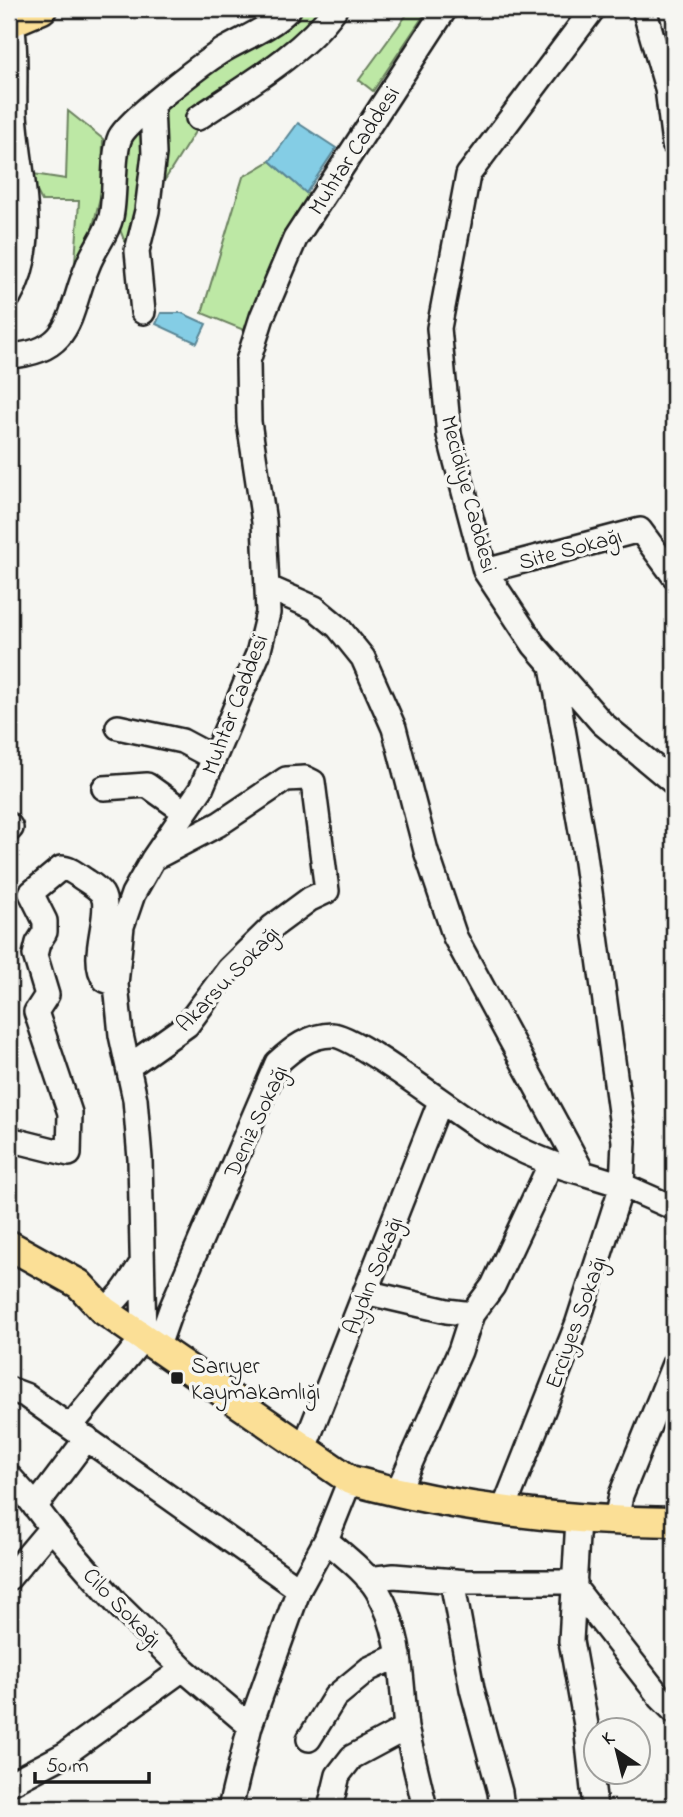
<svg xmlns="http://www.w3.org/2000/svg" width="683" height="1817" font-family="'Indie Flower',sans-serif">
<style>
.green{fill:#bde8a5;stroke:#6c8260;stroke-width:2}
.water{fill:#84cde5;stroke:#5a8695;stroke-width:2}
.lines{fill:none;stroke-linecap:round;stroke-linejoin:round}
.minor-casing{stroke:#1c1c1c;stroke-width:28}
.major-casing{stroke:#1c1c1c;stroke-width:33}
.minor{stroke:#f6f6f2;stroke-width:23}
.major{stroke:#fbdf96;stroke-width:28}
.poi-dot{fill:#1c1c1c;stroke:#f6f6f2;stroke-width:2.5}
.labels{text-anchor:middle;stroke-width:7;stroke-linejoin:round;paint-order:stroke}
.street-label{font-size:23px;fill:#1c1c1c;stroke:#f6f6f2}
.poi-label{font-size:23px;fill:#1c1c1c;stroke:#f6f6f2;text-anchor:start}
</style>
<rect width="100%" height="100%" fill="#f6f6f2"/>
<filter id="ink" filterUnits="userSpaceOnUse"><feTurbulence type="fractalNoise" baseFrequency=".0143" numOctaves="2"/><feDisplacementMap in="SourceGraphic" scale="14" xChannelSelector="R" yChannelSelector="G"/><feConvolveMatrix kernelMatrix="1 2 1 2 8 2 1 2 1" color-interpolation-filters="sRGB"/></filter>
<g filter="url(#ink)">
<!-- green -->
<path class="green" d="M294 9H333L198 127 151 202 142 286 119 227 125 147 154 109Z
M411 9H428L373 91 359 80Z
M68 111 103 139 102 189 84 264 75 263 79 201H42L27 173 66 179Z
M270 161 311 197 251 333 202 313 243 177Z"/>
<!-- water -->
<path class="water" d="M298 123 336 148 306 193 270 161Z
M161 313H182L206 324 197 343 156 324Z"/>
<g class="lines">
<!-- minor casing -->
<g class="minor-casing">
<path id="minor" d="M593 9 468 175 439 328 449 435 485 571 534 645 602 723 674 783
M644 9 667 88 674 144
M198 118C244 87 303 54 335 9
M9 297C42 241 18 173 15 113 14 82 17 53 12 22
M143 312 137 251 147 211 154 154 152 105
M9 356C75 352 68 312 88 265 94 249 107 234 111 217 116 196 112 155 120 137 128 120 203 63 222 51 244 38 271 28 289 9
M485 571 640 530 674 576
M267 587 315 608 338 627 363 658 394 728 426 851 455 937 583 1173 622 1185 624 1141 584 848 552 666
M118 727 182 741 214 758
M104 788 147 785 185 812
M9 825 11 828 9 830
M128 1067 187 1025 229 969 272 927 310 899 327 891 313 782 305 778 286 779 219 824 158 856
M9 1139 69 1154 70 1113 36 1012 47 995 35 955 38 943 45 932V921L31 893 61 868C70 868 77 875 85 880 91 884 98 888 102 894 113 912 88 958 105 980L116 984
M365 1292 447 1311 472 1314
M103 1310C122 1298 130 1281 142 1263
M158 1346 171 1309 277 1063C292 1049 310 1035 332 1035 356 1035 457 1115 485 1131 516 1149 548 1164 583 1173
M9 1389 25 1395 70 1427 299 1589 326 1540C343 1555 365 1571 377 1590 402 1631 401 1681 406 1728L352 1757 338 1775 330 1808
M70 1427 144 1337 140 1159 135 1099 121 1035 116 984 122 926 133 894 153 859 201 789 258 654 268 613 264 522 249 422 248 361 262 317 295 239 445 9
M304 1448 440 1102
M9 1476 27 1496 56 1534 119 1606 183 1669 250 1726
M397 1493 460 1351 472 1314 493 1286 550 1165
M35 1507 87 1438
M503 1511 577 1325 622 1185 674 1208
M578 1519 571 1641 586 1725 595 1808
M616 1521 621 1495 674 1364
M326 1540 350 1480
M9 1578 51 1528
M368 1579 394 1576 467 1582H575
M452 1581 472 1689 500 1792 502 1808
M575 1588 660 1697 674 1711
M406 1728 425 1808
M309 1739 335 1697 369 1669 399 1655
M9 1784 64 1755 183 1669
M230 1808 250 1726 299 1589"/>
</g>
<!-- major casing -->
<g class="major-casing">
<path id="major" d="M9 23 42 9
M9 1245 79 1284 103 1310 350 1480C455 1509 565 1521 674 1522"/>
</g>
<!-- minor -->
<use href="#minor" class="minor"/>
<!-- major -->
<use href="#major" class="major"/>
</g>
</g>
<!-- markers -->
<rect class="poi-dot" x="170" y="1371" width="14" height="14" rx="3.5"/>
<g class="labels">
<!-- street labels -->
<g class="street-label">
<text transform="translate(353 150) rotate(-57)" y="8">Muhtar Caddesi</text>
<text transform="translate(470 494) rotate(75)" y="8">Mecidiye Caddesi</text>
<text transform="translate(570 548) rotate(-15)" y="8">Site Sokağı</text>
<text transform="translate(234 704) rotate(-69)" y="8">Muhtar Caddesi</text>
<text transform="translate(227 978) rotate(-46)" y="8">Akarsu Sokağı</text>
<text transform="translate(255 1121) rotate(-65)" y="8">Deniz Sokağı</text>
<text transform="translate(372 1275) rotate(-68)" y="8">Aydın Sokağı</text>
<text transform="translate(575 1322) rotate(-70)" y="8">Erciyes Sokağı</text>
<text transform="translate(123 1607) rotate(46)" y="8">Cilo Sokağı</text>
</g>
<!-- poi labels -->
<g class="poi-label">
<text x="191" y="1373">Sarıyer<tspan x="191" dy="26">Kaymakamlığı</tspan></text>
</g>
</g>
<!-- margin -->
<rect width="683" height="1817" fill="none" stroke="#f6f6f2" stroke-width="35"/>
<rect x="18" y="18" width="648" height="1782" fill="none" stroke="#1c1c1c" stroke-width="2.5" filter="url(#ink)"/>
<!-- north arrow -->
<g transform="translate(617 1751) rotate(325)"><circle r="33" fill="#f6f6f2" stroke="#9f9f9c" stroke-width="2"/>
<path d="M0-5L12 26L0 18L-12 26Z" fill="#1c1c1c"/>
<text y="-10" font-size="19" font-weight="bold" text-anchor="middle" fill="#1c1c1c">K</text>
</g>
<!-- scale -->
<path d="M35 1772v10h114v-10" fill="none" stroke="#1c1c1c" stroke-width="3.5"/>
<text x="46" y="1772" font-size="21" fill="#1c1c1c" stroke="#f6f6f2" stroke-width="5" paint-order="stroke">50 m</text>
</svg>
